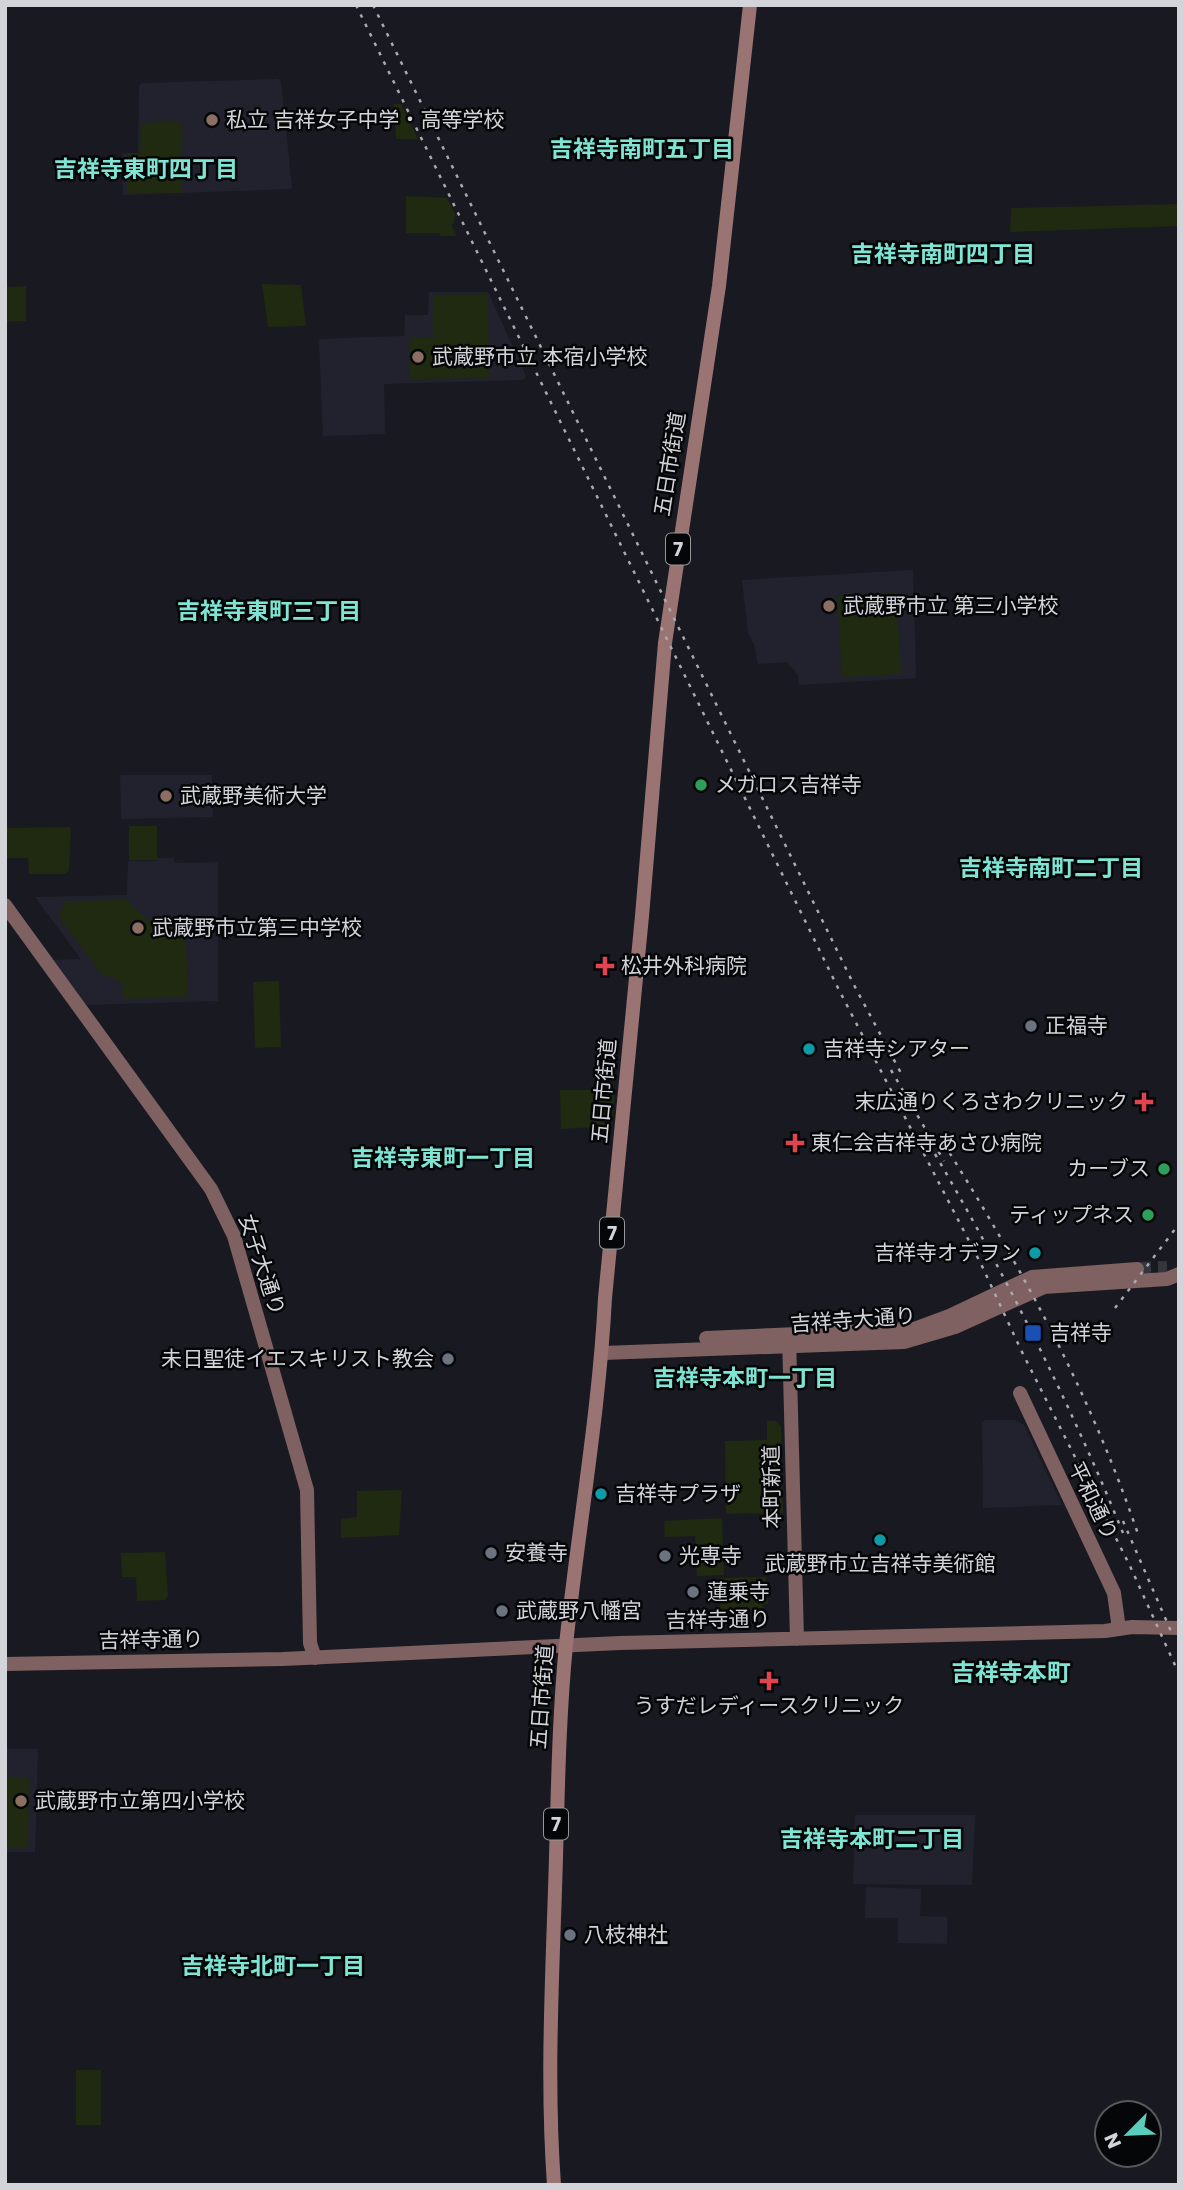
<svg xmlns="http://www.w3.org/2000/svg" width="1184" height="2190" font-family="Poppins,'Noto Sans JP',sans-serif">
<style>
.built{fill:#21222e}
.green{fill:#1f2a10}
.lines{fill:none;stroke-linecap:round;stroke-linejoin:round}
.secondary-tunnel{stroke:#35363d;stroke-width:14;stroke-dasharray:14 7;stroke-linecap:butt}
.secondary{stroke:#7e6160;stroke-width:14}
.primary{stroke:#9a7473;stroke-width:14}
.rail{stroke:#a9aab0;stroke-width:2.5;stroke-dasharray:3.5 7;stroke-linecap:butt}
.education-dot{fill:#8d6e63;stroke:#050608;stroke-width:2.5}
.leisure-dot{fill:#2e9e5b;stroke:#050608;stroke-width:2.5}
.health-dot{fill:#e0444e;stroke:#050608;stroke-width:2.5}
.worship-dot{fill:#6b7280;stroke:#050608;stroke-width:2.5}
.culture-dot{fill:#0f9aa8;stroke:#050608;stroke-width:2.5}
.transit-dot{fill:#1a4fb4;stroke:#050608;stroke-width:2.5}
.labels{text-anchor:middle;stroke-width:5;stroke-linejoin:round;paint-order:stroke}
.shield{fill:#050608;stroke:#95969a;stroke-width:2}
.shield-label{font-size:19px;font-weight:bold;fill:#d3d4d9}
.poi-label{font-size:21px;fill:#d3d4d9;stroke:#050608;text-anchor:start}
.street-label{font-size:21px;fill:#d3d4d9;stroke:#050608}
.neighbourhood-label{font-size:23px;font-weight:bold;fill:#7ee5d5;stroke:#050608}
.quarter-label{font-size:24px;font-weight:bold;fill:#7ee5d5;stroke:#050608}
</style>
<rect width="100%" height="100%" fill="#191a21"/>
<!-- built -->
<path class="built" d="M278 79 281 82 292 187 290 189 123 195 122 153H138L139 86 142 83Z
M429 292H488L526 376 523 380 384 384 385 434 323 436 319 339 404 336 405 315H428Z
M913 570 916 678 799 685 798 675 787 662 758 664 754 644 748 633 742 580Z
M120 775H212L213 817 121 819Z
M157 858H174L175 863 218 862V1001L86 1005 53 960 81 959 35 897 127 895 128 861H157Z
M985 1420H1015L1024 1425 1062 1505 983 1508 982 1423Z
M5 1749H38L35 1852H5Z
M855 1815H975L972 1885 853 1884Z
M866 1887 921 1889 920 1916 947 1917V1944L898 1943V1918H865Z"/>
<!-- green -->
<path class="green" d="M394 104H401L418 139H396Z
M181 121 182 193H127L126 155 140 154 141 123Z
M406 196 447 198 455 214 454 223 451 225 457 236H440V233H406Z
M1179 204V226L1010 232 1011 208Z
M262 284 301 285 306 326 268 327Z
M26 286V321L5 322V287Z
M488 294 489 378 410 379 409 338H433V295Z
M896 592 901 674 842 677 837 596Z
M129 826H157V860H129Z
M69 827 71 831 69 871 64 874H29L28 858H5V828Z
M127 900 147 920 185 918 188 997 123 999 122 982 101 973 59 917 65 901Z
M279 981 281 1047 255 1048 253 982Z
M560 1090H615L612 1126 561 1129Z
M767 1421H776L781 1427 783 1513 726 1514 725 1441 767 1440Z
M402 1490 399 1535 341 1538V1519L357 1517V1491Z
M722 1518 724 1575 697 1576 695 1536 665 1537 664 1521Z
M165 1552 168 1596 165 1600 137 1601 136 1577H122L121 1553Z
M766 1577 768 1604H763V1609L737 1610V1614L720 1615 719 1578Z
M5 1777H29L28 1847 5 1848Z
M76 2070H101V2125H76Z"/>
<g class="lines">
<!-- secondary-tunnel -->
<path class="secondary-tunnel" d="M1137 1269 1167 1268"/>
<!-- secondary -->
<path class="secondary" d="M5 905 211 1189 234 1236 307 1490 310 1643 315 1658
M789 1336 797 1639
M706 1338 914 1329 949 1316 1032 1277 1137 1269
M603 1353 904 1342 955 1327 1044 1287 1167 1279 1179 1274
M1020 1393 1114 1593 1119 1629
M5 1664 283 1659 620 1643 1105 1631 1132 1627 1179 1628"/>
<!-- primary -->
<path class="primary" d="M554 2185C546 2075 553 1966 556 1857 558 1786 559 1716 566 1645 578 1529 599 1415 605 1298L642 916 665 643 719 286 750 5"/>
<!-- rail -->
<path class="rail" d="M356 5 839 990 982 1266 1021 1350 1130 1566 1179 1674
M373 5 854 985 902 1075
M891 1070 944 1161
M944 1144C1023 1270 1090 1393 1138 1534
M935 1154C1006 1276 1070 1403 1123 1533
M1115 1308 1179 1224
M1123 1521 1173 1636"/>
</g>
<!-- markers -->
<g class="education-dot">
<circle cx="212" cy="120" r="7"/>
<circle cx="418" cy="357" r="7"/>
<circle cx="829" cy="606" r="7"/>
<circle cx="166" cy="796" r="7"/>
<circle cx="138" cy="928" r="7"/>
<circle cx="21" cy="1801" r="7"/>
</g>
<g class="leisure-dot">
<circle cx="701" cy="785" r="7"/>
<circle cx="1164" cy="1169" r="7"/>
<circle cx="1148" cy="1215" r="7"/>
</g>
<g class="health-dot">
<path d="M601.5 955.5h7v7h7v7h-7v7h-7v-7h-7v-7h7z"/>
<path d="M1140.5 1091.5h7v7h7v7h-7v7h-7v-7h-7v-7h7z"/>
<path d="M791.5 1132.5h7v7h7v7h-7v7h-7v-7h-7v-7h7z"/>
<path d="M765.5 1670.5h7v7h7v7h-7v7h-7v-7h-7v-7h7z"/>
</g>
<g class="worship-dot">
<circle cx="1031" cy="1026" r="7"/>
<circle cx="448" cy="1359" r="7"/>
<circle cx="491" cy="1553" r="7"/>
<circle cx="665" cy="1556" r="7"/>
<circle cx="693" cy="1592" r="7"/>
<circle cx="502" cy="1611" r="7"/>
<circle cx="570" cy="1935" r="7"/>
</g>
<g class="culture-dot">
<circle cx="809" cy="1049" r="7"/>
<circle cx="1035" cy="1253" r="7"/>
<circle cx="601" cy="1494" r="7"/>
<circle cx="880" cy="1540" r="7"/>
</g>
<rect class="transit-dot" x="1024" y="1324" width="18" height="18" rx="3.5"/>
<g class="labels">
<!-- shield labels -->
<g class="shield">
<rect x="666" y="533.5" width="24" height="31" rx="5"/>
<rect x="600" y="1217.5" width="24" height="31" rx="5"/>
<rect x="544" y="1808.5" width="24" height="31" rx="5"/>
</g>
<g class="shield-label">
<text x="678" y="556">7</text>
<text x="612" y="1240">7</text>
<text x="556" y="1831">7</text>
</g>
<!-- poi labels -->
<g class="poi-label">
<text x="226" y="127">私立 吉祥女子中学・高等学校</text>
<text x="432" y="364">武蔵野市立 本宿小学校</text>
<text x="843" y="613">武蔵野市立 第三小学校</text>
<text x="715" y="792">メガロス吉祥寺</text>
<text x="180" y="803">武蔵野美術大学</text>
<text x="152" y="935">武蔵野市立第三中学校</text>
<text x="621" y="973">松井外科病院</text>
<text x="1045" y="1033">正福寺</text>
<text x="823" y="1056">吉祥寺シアター</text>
<text x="1128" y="1109" text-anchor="end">末広通りくろさわクリニック</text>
<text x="811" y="1150">東仁会吉祥寺あさひ病院</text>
<text x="1150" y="1176" text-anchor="end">カーブス</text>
<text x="1134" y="1222" text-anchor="end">ティップネス</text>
<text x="1021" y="1260" text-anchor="end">吉祥寺オデヲン</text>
<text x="1049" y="1340">吉祥寺</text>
<text x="434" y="1366" text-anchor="end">未日聖徒イエスキリスト教会</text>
<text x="615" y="1501">吉祥寺プラザ</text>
<text x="505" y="1560">安養寺</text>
<text x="679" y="1563">光専寺</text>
<text x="880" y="1571" text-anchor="middle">武蔵野市立吉祥寺美術館</text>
<text x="707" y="1599">蓮乗寺</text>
<text x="516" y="1618">武蔵野八幡宮</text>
<text x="769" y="1713" text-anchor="middle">うすだレディースクリニック</text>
<text x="35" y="1808">武蔵野市立第四小学校</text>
<text x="584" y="1942">八枝神社</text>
</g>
<!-- street labels -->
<g class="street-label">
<text transform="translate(670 464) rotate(-81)" y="7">五日市街道</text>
<text transform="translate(604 1091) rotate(-85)" y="7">五日市街道</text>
<text transform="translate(262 1265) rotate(72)" y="7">女子大通り</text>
<text transform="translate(853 1320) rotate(-4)" y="7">吉祥寺大通り</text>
<text transform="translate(772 1487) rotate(-91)" y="7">本町新道</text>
<text transform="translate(1093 1501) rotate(64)" y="7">平和通り</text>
<text transform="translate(718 1620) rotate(-1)" y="7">吉祥寺通り</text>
<text transform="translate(151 1640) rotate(-1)" y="7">吉祥寺通り</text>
<text transform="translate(542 1697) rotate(-86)" y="7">五日市街道</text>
</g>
<!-- neighbourhood labels -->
<g class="neighbourhood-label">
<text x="642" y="157">吉祥寺南町五丁目</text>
<text x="146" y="177">吉祥寺東町四丁目</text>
<text x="943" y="262">吉祥寺南町四丁目</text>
<text x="269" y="619">吉祥寺東町三丁目</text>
<text x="1051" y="876">吉祥寺南町二丁目</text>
<text x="443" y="1166">吉祥寺東町一丁目</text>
<text x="745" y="1386">吉祥寺本町一丁目</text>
<text x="872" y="1847">吉祥寺本町二丁目</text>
<text x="273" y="1974">吉祥寺北町一丁目</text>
</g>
<!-- quarter labels -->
<g class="quarter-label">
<text x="1011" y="1681">吉祥寺本町</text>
</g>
</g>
<!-- border -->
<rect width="1184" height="2190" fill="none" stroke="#d3d4d9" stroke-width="14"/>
<!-- north arrow -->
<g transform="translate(1128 2134) rotate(246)"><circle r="33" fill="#050608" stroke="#57585c" stroke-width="2"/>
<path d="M0-5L12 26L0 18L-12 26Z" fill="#5acebd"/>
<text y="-10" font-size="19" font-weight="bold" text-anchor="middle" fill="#d3d4d9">N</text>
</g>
</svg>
